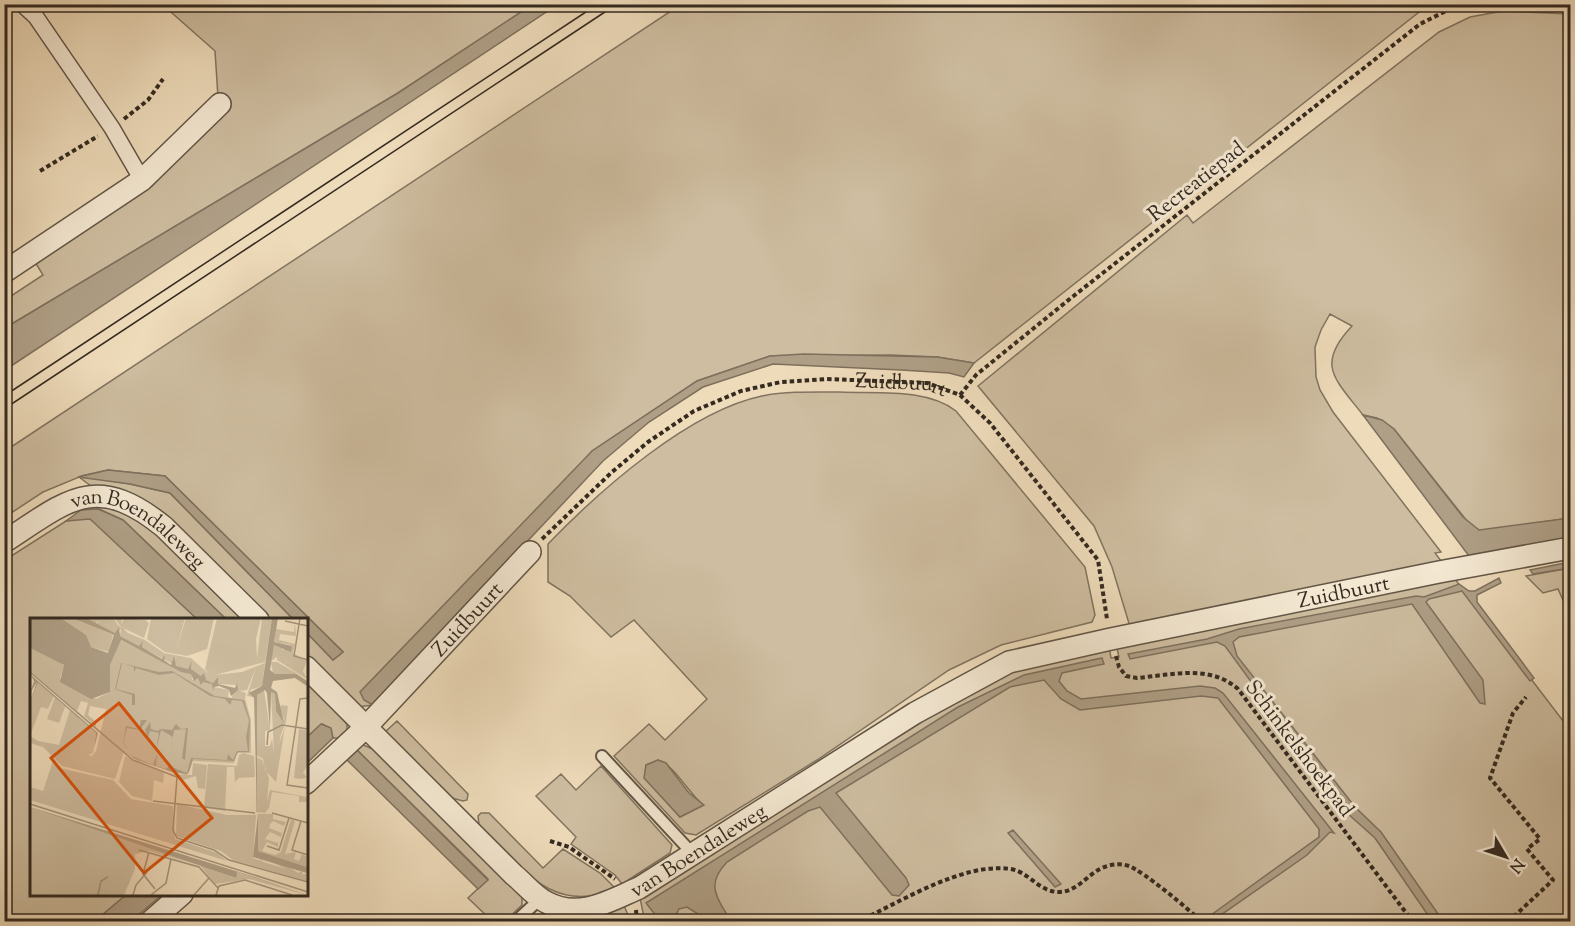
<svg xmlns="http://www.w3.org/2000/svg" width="1575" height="926" font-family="'Sorts Mill Goudy',serif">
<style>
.green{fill:#cebda0;stroke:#817460;stroke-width:1.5;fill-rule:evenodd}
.water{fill:#af9f86;stroke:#7e705d;stroke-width:1.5}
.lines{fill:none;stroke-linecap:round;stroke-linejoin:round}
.service-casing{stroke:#625646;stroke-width:14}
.pedestrian-casing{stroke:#625646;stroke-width:18}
.minor-casing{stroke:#625646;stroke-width:24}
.path{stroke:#342a20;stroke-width:4;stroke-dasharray:4.5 3;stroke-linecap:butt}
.service{stroke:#f4e8d2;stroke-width:10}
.pedestrian{stroke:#f4e8d2;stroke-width:15}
.minor{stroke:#f4e8d2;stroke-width:21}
.tram{stroke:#342a20;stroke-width:1.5}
.labels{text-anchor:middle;stroke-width:6;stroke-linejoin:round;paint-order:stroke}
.street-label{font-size:21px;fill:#342a20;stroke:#f4e8d2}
.inset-road{fill:none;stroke:#a4947c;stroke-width:1.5}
.view{fill:#d6540e;fill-opacity:0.15;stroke:#d6540e;stroke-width:3}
.inset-edge{fill:none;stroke:#342a20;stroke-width:3}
</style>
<rect width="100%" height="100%" fill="#eedbba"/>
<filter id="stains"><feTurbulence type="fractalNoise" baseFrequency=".00333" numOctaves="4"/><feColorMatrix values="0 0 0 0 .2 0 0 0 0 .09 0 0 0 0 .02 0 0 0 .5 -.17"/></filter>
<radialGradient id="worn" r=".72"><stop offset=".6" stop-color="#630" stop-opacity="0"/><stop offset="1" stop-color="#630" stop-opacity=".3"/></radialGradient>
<!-- green -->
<path class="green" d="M163 5H533L398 93 5 328V300L43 275 35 262 152 186 227 108 218 97 215 51Z
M680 5H1428L974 363 937 357 891 355 770 356 697 381 592 451 373 705 357 707 306 656V632L333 660 343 652 165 476 108 470 81 476 130 484 170 493 294 620H270L164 516 95 489 79 477 43 492 5 517V451Z
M1503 11 1570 14V518L1489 530H1479L1471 526 1394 429 1377 418 1363 415C1335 379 1315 365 1352 326L1330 314 1321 330 1315 347 1316 377 1320 390 1333 412 1441 552 1435 553 1570 730V921L645 922 640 898 953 700 1003 673 1109 647 1111 658 1119 657 1117 648 1134 640 1112 567 1094 526 978 386 1187 215 1193 223 1439 32 1470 17Z
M840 392C877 394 926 388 956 411L1085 567 1095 615 1092 622 1001 645 949 670 817 760 696 835 685 833 614 756 649 724 665 740 707 699 634 620 611 637 570 596 548 582V544C599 491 689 411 762 396 788 391 814 392 840 392ZM658 760C675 766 687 791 703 805L680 817 645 778 646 765Z
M91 502 139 516 246 620H227L123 520 99 509 81 510Z
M79 518 90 519 99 524 198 620H32V894L127 895 95 921 5 922V560L66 521Z
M1570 568V616L1558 589 1543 593 1526 576Z
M306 679 347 724V730L338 738H333L330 728 322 724 306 738Z
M397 721 468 794 467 800 463 801 452 798 384 733Z
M361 744 375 750 522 896V905L505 921H492L468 898 488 879 355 748Z
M601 766 672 845 670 853 622 884 615 875 571 844 576 837 536 796 561 774 576 790Z
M481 813H489L543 868 563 849 600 873 616 889C551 916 520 866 479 825L478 816Z
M624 905 629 918 627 922H529L544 913 569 917Z"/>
<!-- water -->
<path class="water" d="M533 4 557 5 5 370V328L398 93Z
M804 354 937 357 974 363 964 377 949 373 901 370 773 364 703 387 649 422 603 461 373 705 364 700 360 692 592 451 697 381 770 356Z
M1363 415 1382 420 1394 429 1463 517 1479 530 1570 518V538L1469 556Z
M108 470 165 476 343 652 333 660 306 632V620H294L170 493 130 484 78 477Z
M98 509 123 520 227 620H198L90 519 66 521 81 510Z
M1570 562V568L1533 574 1530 570Z
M1499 578 1501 583 1477 595V602L1534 678 1530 681 1462 591 1429 599 1426 602 1483 680 1485 704 1480 703 1412 604 1239 637 1233 642 1237 656 1355 807 1381 832 1443 921H1432L1375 838 1347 813 1225 646 1217 642 1130 659 1128 654 1207 639 1239 629 1416 596 1424 597 1459 584 1469 591H1475Z
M1102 658 1104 664 1062 673 1059 681 1067 691 1081 699 1200 686 1215 688 1223 693 1334 833 1330 832 1307 855 1221 915 1220 921H1212L1211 915 1319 837V829L1218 698 1201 696 1080 710 1061 699 1044 680 1010 687 836 793 906 878 909 885 899 896 892 895 820 807 808 811 727 862C709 881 713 893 726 913L723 919 709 921 687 907 679 909 673 921H660L646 903 958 707 1024 675Z
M321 724 331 728 333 738 306 764V738Z
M355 748 488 880 478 889 345 758Z
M658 760 666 763 689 793 704 805 680 817 644 778 646 765Z
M1013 830 1061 884 1055 887 1008 833Z
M127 894 162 895 131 921H95Z"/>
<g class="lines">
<!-- service casing -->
<g class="service-casing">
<path id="service" d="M602 756 693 854
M515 922 541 898"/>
</g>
<!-- pedestrian casing -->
<g class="pedestrian-casing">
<path id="pedestrian" d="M22 4 36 17 112 128 142 180"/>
</g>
<!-- minor casing -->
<g class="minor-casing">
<g id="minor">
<path d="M4 272 142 180 220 104"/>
<path id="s2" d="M4 542C67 501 95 471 164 527L258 620"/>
<path id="s3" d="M306 667 514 875C524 883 534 896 546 902 579 920 609 901 639 888L915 713 1009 662 1111 639 1439 572 1570 548"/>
<path id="s4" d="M306 783 366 727 530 552"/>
<path d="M150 922 182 894"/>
</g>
</g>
<!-- path -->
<g class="path">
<path d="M1547 4 1570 7"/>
<path d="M124 119 148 100 163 79"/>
<path d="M40 171 98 136"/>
<path d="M960 395 976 375 1071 298 1420 24 1460 4"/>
<path id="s1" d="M542 539 612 472 648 442 694 411 741 391 781 382 827 379 927 383 960 395 990 423 1098 560 1107 619"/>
<path d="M1116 656 1119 667 1126 676 1137 678C1171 675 1210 664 1238 689L1413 922"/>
<path d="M550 841 569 847 615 879"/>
<path d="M636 910 637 922"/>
<path d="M730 922 756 916 781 922"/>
<path d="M857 922C901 902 962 862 1011 869 1029 872 1039 892 1059 892 1077 892 1088 874 1102 868 1111 864 1120 863 1129 866 1141 870 1192 911 1201 922"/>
<path d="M1508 922 1553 880 1527 849 1540 839 1490 778 1513 713 1526 697"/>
</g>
<!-- service -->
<use href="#service" class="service"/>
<!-- pedestrian -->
<use href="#pedestrian" class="pedestrian"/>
<!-- minor -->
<use href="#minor" class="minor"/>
<!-- tram -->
<path class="tram" d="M4 396 598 4
M4 409 617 4"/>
</g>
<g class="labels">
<!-- street labels -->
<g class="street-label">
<text transform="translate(1196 181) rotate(-38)" y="7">Recreatiepad</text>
<text dy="7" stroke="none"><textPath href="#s1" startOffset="412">Zuidbuurt</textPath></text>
<text dy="7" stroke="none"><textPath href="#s2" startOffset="156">van Boendaleweg</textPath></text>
<text dy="7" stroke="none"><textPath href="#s3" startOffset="1210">Zuidbuurt</textPath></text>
<text dy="7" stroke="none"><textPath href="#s4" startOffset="230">Zuidbuurt</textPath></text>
<text transform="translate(1300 748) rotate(53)" y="7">Schinkelshoekpad</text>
<text dy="7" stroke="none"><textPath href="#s3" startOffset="504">van Boendaleweg</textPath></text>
</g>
</g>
<!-- overview -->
<g transform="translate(30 618)">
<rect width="278" height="278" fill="#eedbba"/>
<path d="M29 0H42L83 17 79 34 61 29ZM56 0H83L88 7 92 10 84 0H92L91 7 94 0 116 2 119 5 114 20 93 10 98 15 115 22 134 35 161 40 179 56 175 51 187 0H231L226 21 227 40 232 0H242L235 44 185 57 212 54 235 45 232 68 220 72 224 79 217 78 226 49 217 72 210 73 216 75 215 80 221 102V135H207L204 145 163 143 157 157 109 144 94 134 85 161 32 148 13 129 0 125V83L8 65 24 78 18 91 11 89 0 118 8 123 29 127 40 92 66 115 63 135 58 137 62 138 66 133 76 91 60 88 58 97 66 104V109L54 98 58 85 51 83 47 93 0 53V30L31 45 34 48 30 60 66 81 80 74V47L90 22 139 47 146 48 112 29 113 22 109 28 90 18 91 11 85 15 66 7 70 1 65 6ZM162 45 161 51 176 62 183 65 187 60 188 66 206 67 207 73H203L202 80 198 79 199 72 184 69 183 73V66L167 59 162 62V56L146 49 158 51ZM121 0H155L146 32 156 0H184L177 31 157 38 135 34 117 21ZM265 5 266 18 250 16 249 22 265 26 263 35 277 43 273 53 277 61 247 42V39L241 43 244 27 252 28V32L262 27 244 24 246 11 264 14ZM241 44H247L266 55 277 63 266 56H243ZM234 72 240 112 235 113V128H240L242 121 244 136 241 74 245 76 246 93 255 104 250 91 251 87 258 88 256 104 251 116 249 126 255 109 246 164 235 152 233 141 226 137V78ZM25 79 35 89 29 105 17 101ZM269 111 276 112 277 117V148L273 155 277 159 272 161 264 160ZM214 135 224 138 225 159 209 160 205 164 204 149H197L195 193 174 189 178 146 207 148 209 137ZM95 138 134 155 133 165 124 162 122 183 102 178 89 164ZM226 139 232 142 239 160 237 184 240 172 277 179V184H269V178L242 174 239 190 235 195 226 194ZM23 143 29 150 83 162 101 181 143 188 145 221 187 235 197 243 0 182V169L13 173ZM163 145 177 147 175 171 168 170 166 158 153 162 144 156 162 157ZM147 186 197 197H226L223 240 231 243 228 238 233 244 256 251 238 242 256 247 268 255 272 253 263 249 271 251 273 257 277 255V263L203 242 191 233 146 218ZM0 189 98 220 205 260 206 254 277 277 219 261 185 266 170 247 119 233 105 236V251L94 277H0ZM243 196V201L256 204 254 208 243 203 240 206 239 210 252 215 251 219 240 214 235 221 248 225V229L237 224 232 233 245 237 251 234 261 201 265 203 255 236 266 234 264 241 269 243 272 236 277 239V249L228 233V196Z" fill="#cebda0" fill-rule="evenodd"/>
<path d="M0 0 32 1 56 17 61 29 78 35 84 17 42 0H56L85 15 89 9 90 18 109 28 113 22 112 29 132 41 135 37 134 42 141 47 144 38 146 48 158 51 162 43 161 51 171 58 174 55 176 62 183 65 188 59V66L205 70 207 65 208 72 201 78 199 72 189 68 184 69 183 74 182 66 173 64 171 67 168 60 164 63 161 56 151 54 91 22 80 47V74L61 81 30 64 34 47 0 30ZM242 0H248L244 24 262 28 261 34 244 27 240 52 245 56H266L277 63V68L265 60 243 63 241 70 247 74 254 105 246 93 245 76 241 74 240 112 237 75 235 72 227 77V193L224 80 219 75 232 68ZM92 45 86 71 105 76V87H102V77L87 72 85 71 91 45 129 54 142 53 185 78 214 82 220 102 219 134H208L204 143 163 141 159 154 157 156 142 154 103 140 93 124 96 108 109 111 111 102H117L110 112 97 110 93 125 102 138 123 147 127 136 126 148 136 151 139 148 157 155 161 140 197 142 198 136 203 142 207 133H218L216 119 219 102 212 83 202 82 200 87 195 81 180 78 144 55 129 57 106 50 104 54V49ZM0 56 68 115 64 131 66 115 8 65 0 83 7 64 0 75 4 63ZM120 104 121 111 127 113 131 111 142 112 146 106 151 111 158 110 155 142 152 140 156 111 144 112 139 142 143 119 131 112 126 133 129 115 120 113 118 119 115 112ZM0 189 225 259 277 277 207 254 206 260ZM228 196V233L277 249V255L223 239Z" fill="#af9f86"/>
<path class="inset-road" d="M270 0 264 38 278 42M255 3 278 8M0 54 103 142 147 159 143 212 147 220 184 232 199 242 278 264M278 80 270 81 257 167 278 170M237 127 238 114 252 107 278 111M123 183 225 195M0 186 278 274M242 195 278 205M271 203 262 232 278 237M237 228 249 232 259 200M109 232 169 249 188 270M119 234 113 256 125 271M68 277 71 263 78 259M103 277 106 267 117 254M121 277 136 265 141 241M164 277 179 260M186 277 189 268 215 262 262 277"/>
<path class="view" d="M89 85 182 200 114 255 21 140Z"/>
<rect width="278" height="278" class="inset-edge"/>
</g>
<!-- margin -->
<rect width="1575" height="926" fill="none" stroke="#eedbba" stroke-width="24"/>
<rect x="6" y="6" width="1563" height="914" fill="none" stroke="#342a20" stroke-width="3"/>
<rect x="12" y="12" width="1551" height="902" fill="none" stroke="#342a20" stroke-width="1.5"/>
<!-- north arrow -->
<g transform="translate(1506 857) rotate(129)" stroke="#f4e8d2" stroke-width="4.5" paint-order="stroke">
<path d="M0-4.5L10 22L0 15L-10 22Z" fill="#342a20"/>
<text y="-9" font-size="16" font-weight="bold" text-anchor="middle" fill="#342a20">N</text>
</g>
<rect width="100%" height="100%" filter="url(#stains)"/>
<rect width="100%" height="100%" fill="url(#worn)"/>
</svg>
